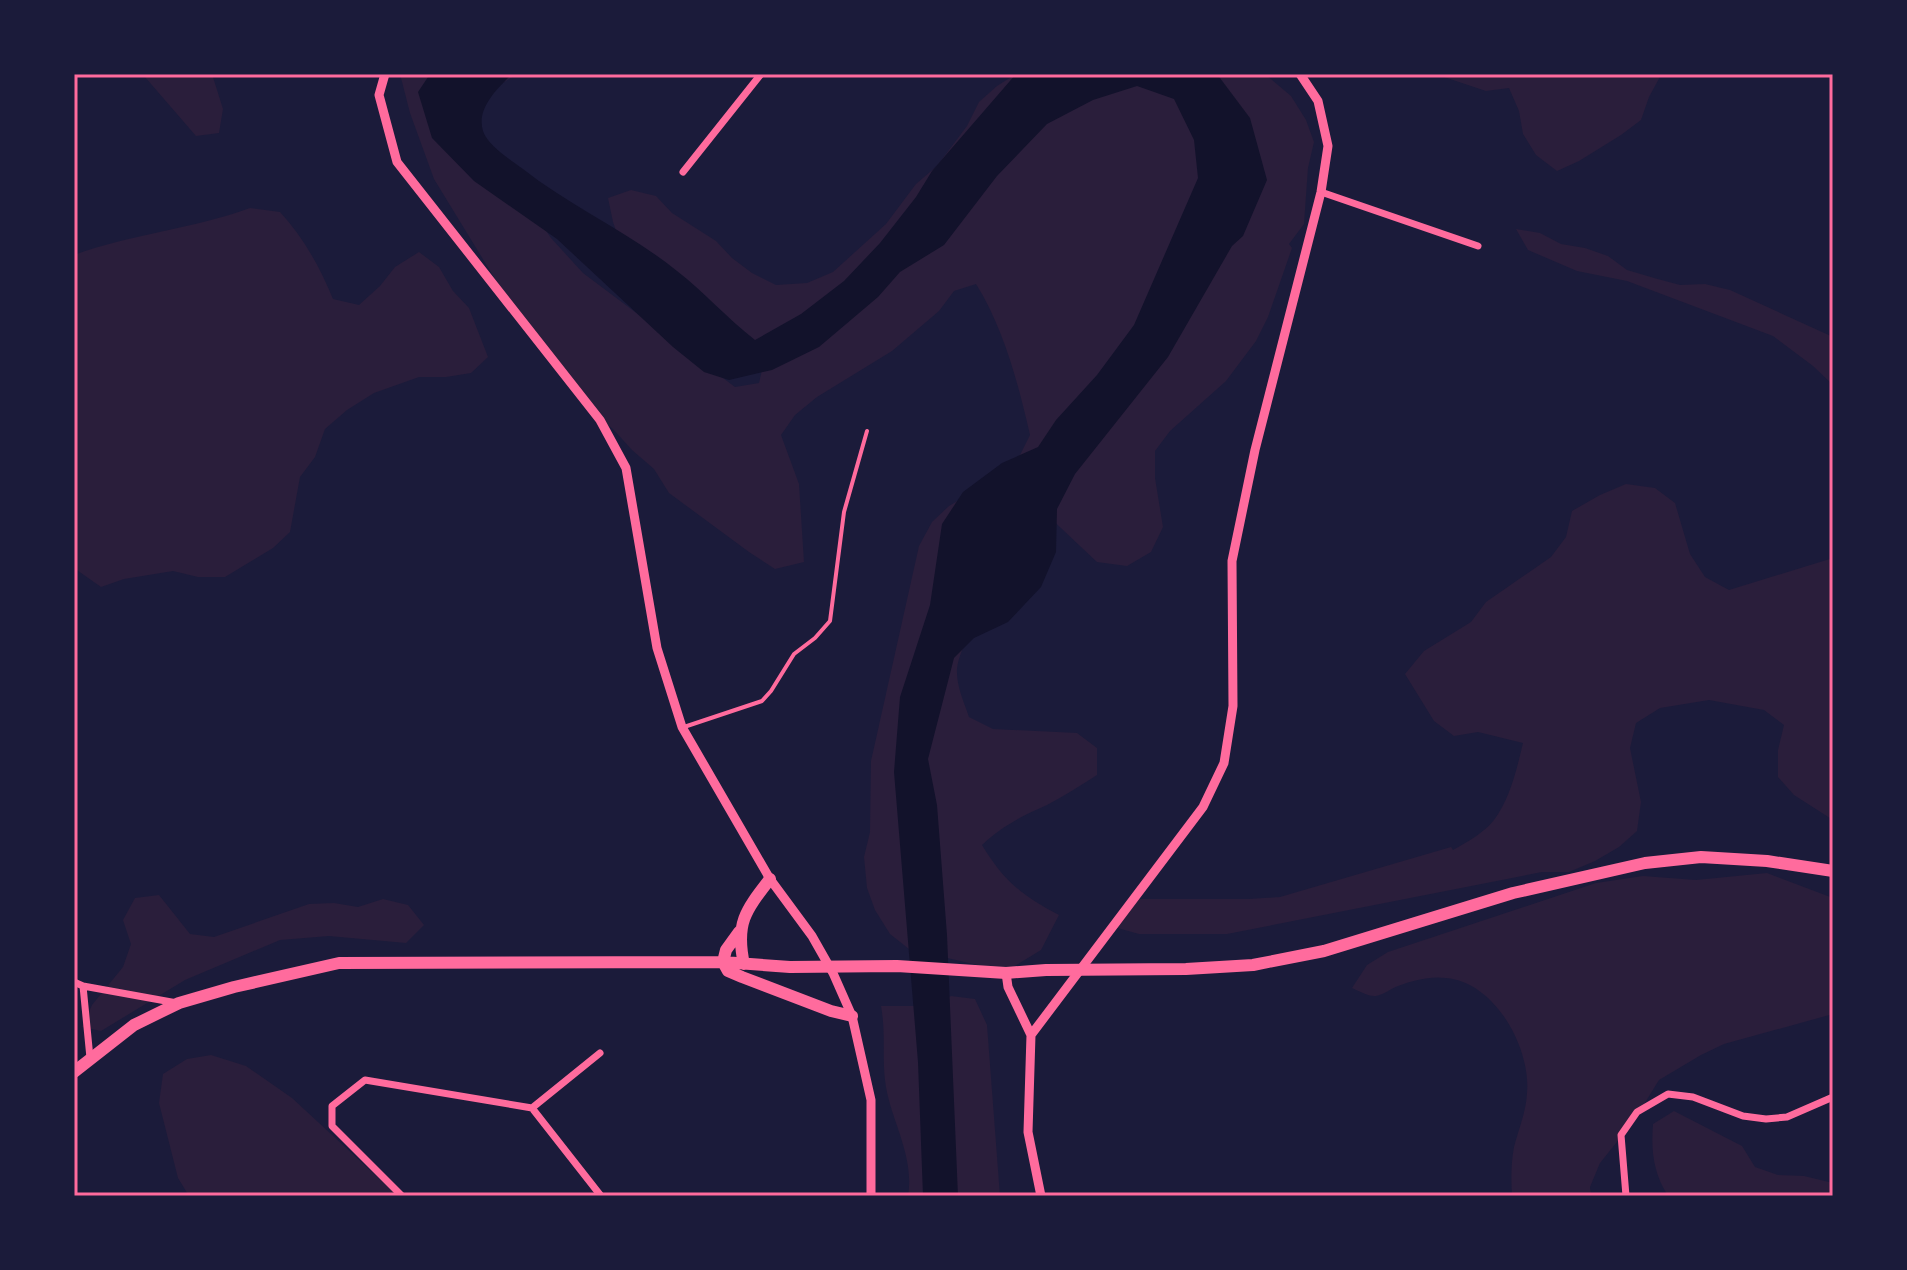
<svg xmlns="http://www.w3.org/2000/svg" width="1907" height="1270" font-family="'Titillium Web',sans-serif">
<style>
.green{fill:#2a1e3b}
.water{fill:#12122b}
.lines{fill:none;stroke-linecap:round;stroke-linejoin:round}
.service{stroke:#ff6b9d;stroke-width:4}
.minor{stroke:#ff6b9d;stroke-width:7}
.tertiary{stroke:#ff6b9d;stroke-width:9}
.primary{stroke:#ff6b9d;stroke-width:12}
.neatline{fill:none;stroke:#ff6b9d;stroke-width:3}
</style>
<rect width="100%" height="100%" fill="#1b1b3a"/>
<!-- green -->
<path class="green" d="M133 74H212L223 109 219 133 196 136 145 77Z
M400 74H517L501 84 466 116 551 238 583 273 735 387 759 383 765 357 621 245 613 222 608 198 631 190 656 196 672 213 716 241 732 258 752 273 776 285 807 283 833 272 886 224 916 184 937 166 967 126 979 102 997 86 1016 74H1265L1291 96 1306 120 1314 142 1308 168 1304 224 1289 244 1292 248 1268 317 1256 341 1226 381 1170 431 1155 451V478L1163 527 1151 552 1127 566 1097 562 1045 513C1024 546 960 635 957 669 956 685 964 702 969 717L993 729 1077 733 1097 748V775C1081 785 1064 796 1047 805 1022 816 1002 826 982 845 1003 880 1022 896 1059 915L1041 950 1013 967H986L909 949 890 934 875 910 867 888 864 857 870 832 871 761 919 546 932 522 949 506 1001 475 1018 459 1030 435C1018 383 1004 329 976 284L954 291 939 311 892 351 817 397 795 415 781 435 799 484 804 562 775 569 749 552 669 493 654 469 632 450 613 429 593 414 536 346 434 179 410 113Z
M1435 74H1660L1661 75 1649 97 1641 120 1621 135 1579 161 1557 171 1536 155 1523 134 1519 111 1509 88 1486 91Z
M250 208 280 212C303 237 320 267 333 299L359 305 380 286 395 267 419 252 439 267 453 291 469 308 488 357 471 373 446 377H419L374 393 347 410 325 429 315 457 300 477 290 532 273 548 225 577H198L173 571 124 579 101 587 74 568V255C131 234 193 229 250 208Z
M1516 229 1540 233 1561 244 1585 248 1608 256 1627 270 1654 278 1680 285 1705 284 1730 290 1833 337V385L1813 366 1773 336 1627 281 1577 271 1528 250Z
M1626 484 1655 488 1675 503 1690 554 1705 577 1729 590 1833 558V820L1794 795 1778 777V750L1784 725 1764 710 1709 700 1660 708 1636 723 1630 748 1641 802 1637 831 1619 847 1595 861 1569 872H1542L1227 934H1139L1114 927 1134 899H1249L1280 897 1451 847 1453 850C1467 842 1484 833 1494 820 1510 799 1517 768 1523 743L1478 732 1454 736 1434 721 1405 674 1424 651 1471 622 1486 602 1551 557 1566 537 1572 511 1600 495Z
M1767 873 1833 898V1014L1724 1044 1701 1055 1659 1080 1633 1122 1600 1163 1590 1187 1591 1196H1512C1511 1179 1511 1163 1514 1147 1519 1128 1526 1112 1527 1093 1531 1048 1495 982 1446 978 1430 976 1414 980 1398 986 1392 988 1383 995 1376 996 1369 997 1359 991 1352 988L1367 965 1388 952 1596 883 1643 876 1696 880Z
M159 895 190 934 214 937 309 904 334 903 358 907 383 899 408 905 424 925 406 943 329 936 280 940 185 980 101 1031 82 1027 92 1005 123 967 131 944 123 920 135 898Z
M951 996 975 999 987 1025 1000 1196H908C915 1154 889 1118 885 1080 882 1054 886 1034 881 1006H928Z
M211 1055 246 1066 292 1098 398 1196H189L178 1178 159 1103 163 1074 187 1059Z
M1674 1111 1742 1146 1755 1167 1778 1175 1804 1176 1833 1183V1196H1668C1653 1172 1651 1151 1653 1124Z"/>
<!-- water -->
<path class="water" d="M430 74H512C498 88 476 108 483 131 488 146 511 160 523 169 571 207 629 232 677 271 704 292 727 318 755 340L801 314 844 281 880 243 916 197 932 171 1016 74H1217L1250 118 1267 180 1243 236 1232 246 1168 357 1075 474 1057 509 1056 552 1041 587 1008 622 974 638 954 658 928 759 937 805 947 935 958 1196H923L918 1062 894 772 900 697 930 605 942 524 963 492 1002 463 1038 447 1056 420 1097 375 1134 325 1198 178 1194 140 1174 99 1137 86 1093 100 1047 124 997 176 944 245 900 272 878 297 819 347 772 370 729 380 704 372 673 347 557 239 474 181 432 138 418 92Z"/>
<g class="lines">
<!-- service -->
<path class="service" d="M684 727 762 701 771 691 794 654 815 638 830 621 844 512 867 431"/>
<!-- minor -->
<path class="minor" d="M683 172 761 74
M1321 192 1478 246
M74 982 83 986 90 1058
M83 986 177 1003
M532 1108 600 1053
M402 1196 332 1126V1106L365 1080 532 1108 601 1196
M1626 1196 1621 1135 1637 1112 1668 1094 1693 1097 1743 1116 1766 1119 1787 1117 1833 1097"/>
<!-- tertiary -->
<path class="tertiary" d="M385 74 379 95 397 162 600 420 626 468 657 648 682 727 770 879 812 936 833 973 852 1016 871 1100V1196
M1006 973 1008 987 1031 1035 1028 1132 1041 1196
M1031 1035 1203 807 1224 763 1233 706 1232 561 1255 450 1321 192 1328 146 1318 101 1300 74"/>
<!-- primary -->
<path class="primary" d="M723 962 728 971 742 977 831 1011 852 1016
M723 962 726 950 739 932
M744 964C735 923 746 910 770 879
M74 1072 134 1025 179 1003 234 987 339 963 723 962 790 967 897 966 1006 973 1046 970 1186 969 1253 965 1324 951 1513 893 1645 863 1701 857 1767 861 1833 871"/>
</g>
<!-- border -->
<rect width="1907" height="1270" fill="none" stroke="#1b1b3a" stroke-width="152"/>
<rect x="76" y="76" width="1755" height="1118" class="neatline"/>
</svg>
